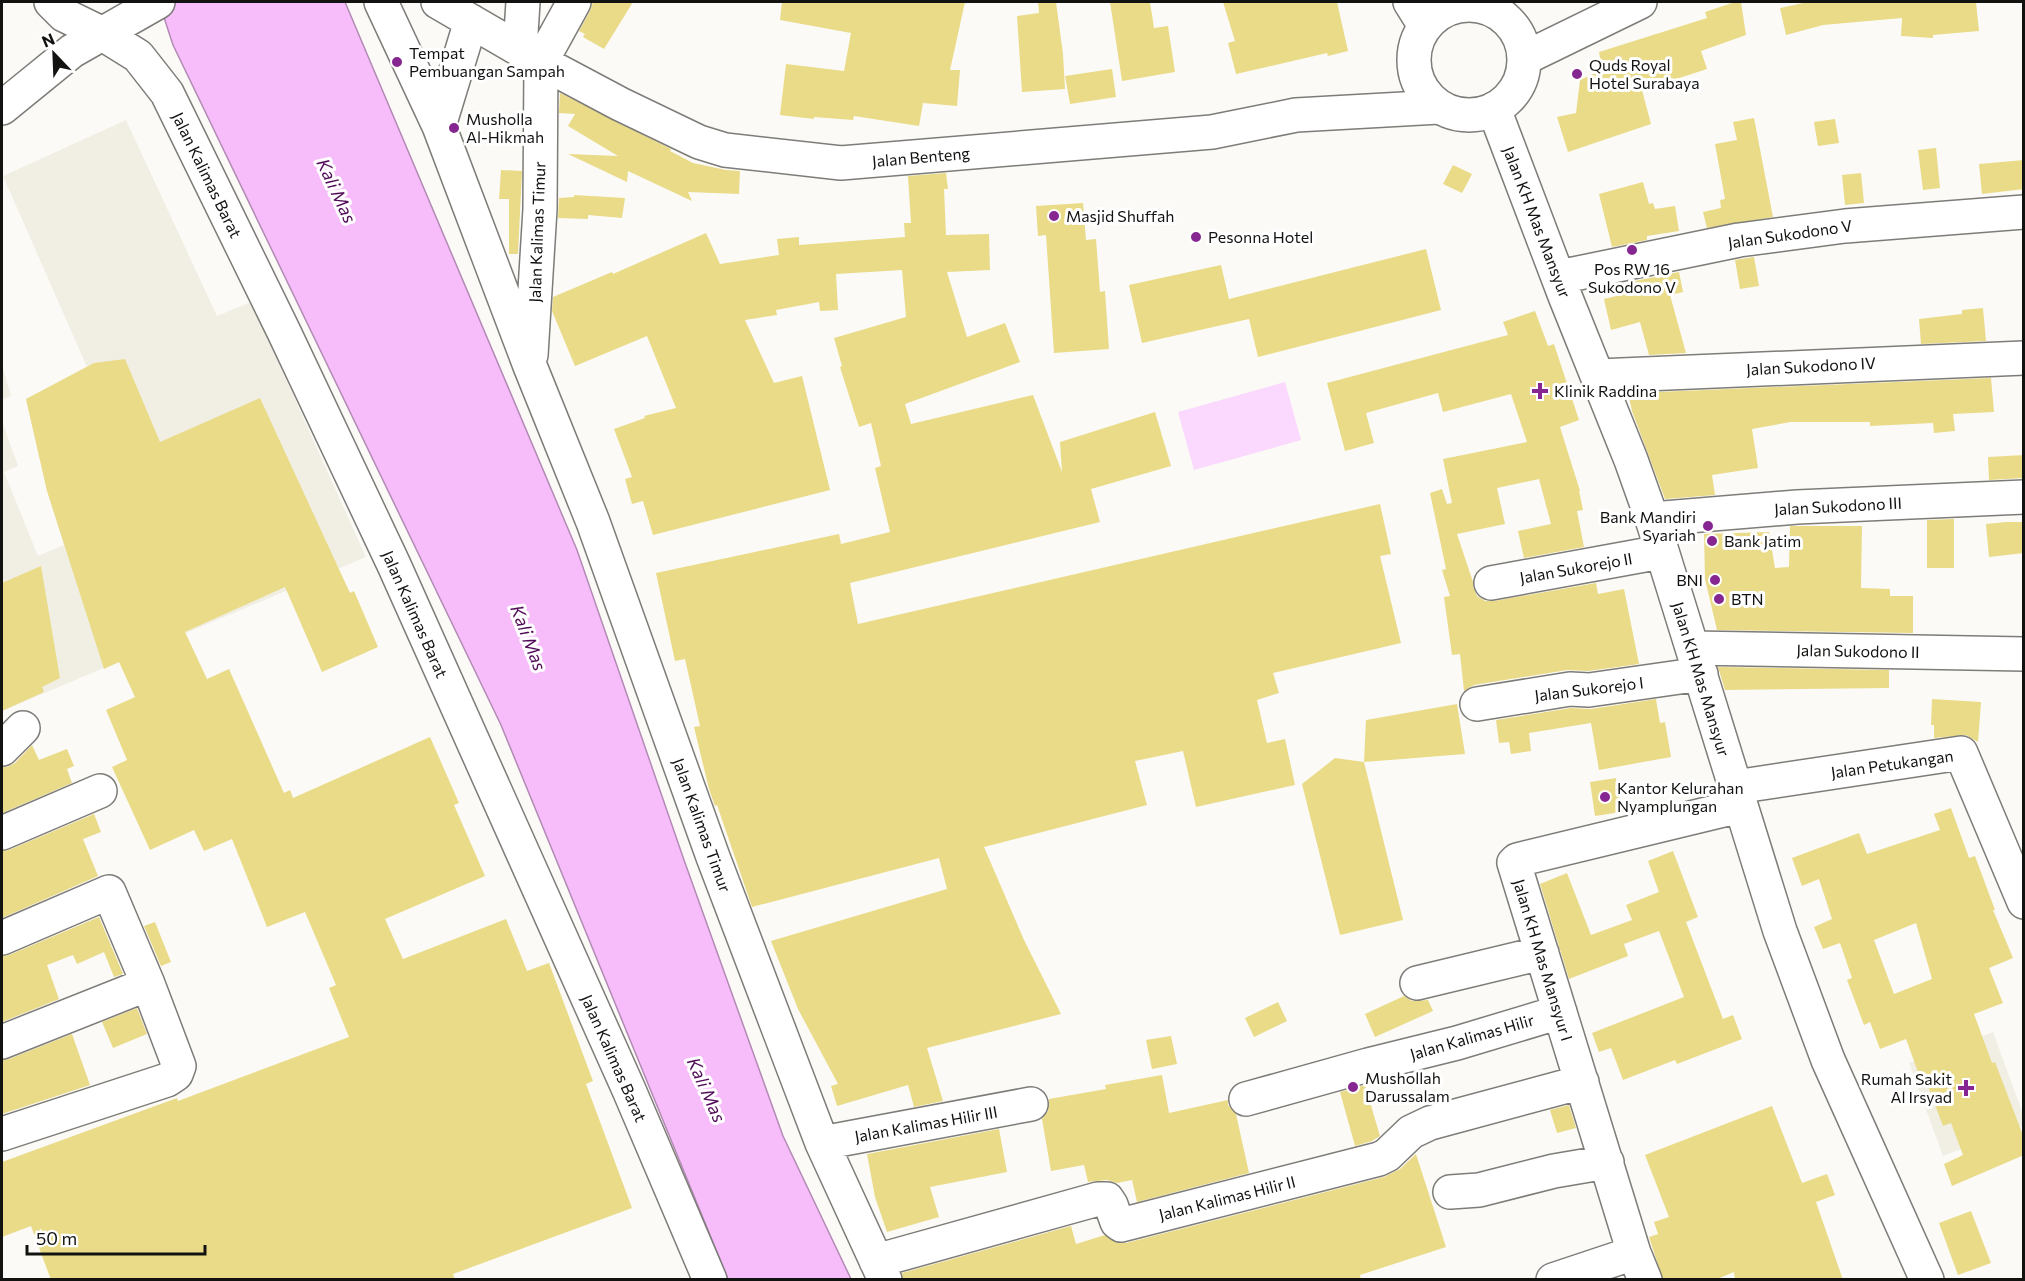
<svg xmlns="http://www.w3.org/2000/svg" width="2025" height="1281" font-family="Commissioner,sans-serif">
<style>
.built{fill:#f1efe4}
.green{fill:#fbd8fd}
.water{fill:#f7bdfb;stroke:#b28ab4;stroke-width:1.5}
.building{fill:#eadb88;fill-rule:evenodd}
.lines{fill:none;stroke-linecap:round;stroke-linejoin:round}
.minor-casing{stroke:#7d7c78;stroke-width:36}
.highway-casing{stroke:#7d7c78;stroke-width:36}
.minor{stroke:#fff;stroke-width:33}
.highway{stroke:#fff;stroke-width:33}
.poi-dot{fill:#862690;stroke:#fff;stroke-width:2}
.labels{text-anchor:middle;stroke-width:6;stroke-linejoin:round;paint-order:stroke}
.poi-label{font-size:16px;fill:#121210;stroke:#fff;text-anchor:start}
.street-label{font-size:16px;fill:#121210;stroke:#fff}
.water-label{font-size:18px;font-style:italic;fill:#500b57;stroke:#fff}
</style>
<rect width="100%" height="100%" fill="#fbfaf6"/>
<!-- built -->
<path class="built" d="M126 120 217 316 251 302 366 557 2 711V421L18 466 4 472 38 556 64 545 47 491 26 399 87 367 3 176Z
M2 364 11 396 2 400Z
M1993 1032 2023 1114V1126L1943 1156 1909 1063Z"/>
<!-- green -->
<path class="green" d="M1285 382 1301 440 1194 470 1178 412Z"/>
<!-- water -->
<path class="water" d="M159 2H345L577 550 684 860 783 1136 851 1279H728L501 725 173 45Z"/>
<!-- building -->
<path class="building" d="M593 2H633L604 49 583 37 585 34 579 31 590 11Z
M782 2H965L950 70H960L957 106 923 103 919 126 854 116 853 120 814 117V119L780 115 786 64 844 71 851 33 780 20Z
M1038 2H1056L1063 54 1065 89 1022 92 1017 16 1039 13Z
M1110 2H1150L1154 28 1168 26 1175 72 1122 81Z
M1223 2H1337L1348 51 1328 56 1327 53 1236 74 1228 43 1235 41Z
M1735 2H1741L1746 35 1701 51 1707 69 1642 90 1651 124 1568 152 1557 117 1576 113 1580 80 1602 70 1599 52 1707 18 1705 12Z
M1808 2 1925 3V2H1976L1979 31 1933 35V38L1901 36 1902 18 1823 25 1786 35 1780 8Z
M1112 69 1116 97 1070 104 1065 76Z
M560 93 671 149 670 151 693 163 726 170 740 171 739 194 688 192 692 201 628 171 627 182 568 154 618 156 568 126 575 114 559 113Z
M1754 118 1773 217 1707 228 1703 212 1721 208 1720 200 1725 199 1715 144 1737 140 1733 122Z
M1835 119 1839 143 1818 146 1814 122Z
M1936 148 1940 188 1923 190 1918 150Z
M2024 160V189L1982 194 1979 164Z
M1453 165 1472 174 1462 193 1443 184Z
M501 170 522 171 518 254H509V199H499Z
M946 173 948 189H944L946 235 989 234 990 270 947 272 967 337 1005 323 1020 362 905 404 911 424 1033 395 1062 472 1060 442 1155 412 1171 466 1091 489 1100 522 850 583 858 624 1380 504 1391 554 1380 556 1401 643 1273 673 1279 693 1257 700 1267 743 1285 739 1295 785 1196 807 1183 751 1135 761 1147 805 984 847 1024 940 1061 1014 927 1048 943 1101 914 1107 908 1085 837 1106 831 1086 838 1084 798 1009 771 941 947 889 939 858 752 907 717 805 715 806 709 789 694 727 700 726 685 659 675 661 656 573 839 534 841 544 890 532 875 468 881 466 871 423 859 427 840 367 842 366 834 338 906 317 902 270 836 274 838 310 820 311 819 302 776 310 777 315 745 320 774 383 802 376 830 490 653 535 643 501 632 504 625 479 632 477 614 429 645 418 644 416 676 408 647 336 575 366 552 311 553 297 612 272 613 274 706 233 720 264 779 255 777 239 799 237V245L905 237 904 223H911L908 176Z
M1861 173 1864 203 1845 205 1842 175Z
M1643 182 1649 204 1653 203 1655 209 1675 206 1679 231 1647 236V240L1612 247 1599 194Z
M574 195 625 198 622 218 588 215V219L558 218 559 198 574 197Z
M1083 203 1086 240 1096 239 1100 292 1105 291 1109 349 1054 353 1046 235 1038 236 1036 206Z
M1426 249 1441 310 1258 357 1249 319 1142 343 1129 285 1221 265 1229 299Z
M1754 257 1759 286 1740 289 1735 260Z
M1679 272 1683 292 1670 295 1686 353 1649 355 1640 322 1611 330 1604 299 1633 292 1630 282Z
M1983 308 1986 341 1921 344 1919 319 1962 314V310Z
M1535 311 1548 346 1554 344 1579 420 1560 427 1580 491H1579L1583 510 1577 511 1584 547 1524 558 1518 531 1551 524 1539 479 1497 488 1505 524 1457 534 1473 582V587L1477 596 1485 601H1494L1596 583 1598 594 1624 589 1639 664 1588 671 1567 670 1474 685 1464 691 1460 654 1452 655 1444 597 1450 596 1442 570 1446 569 1430 493 1442 489 1447 504 1452 503 1443 459 1527 442 1511 394 1443 412 1438 393 1366 413 1374 443 1345 451 1327 383 1508 335 1503 322Z
M125 359 160 442 260 398 350 593 354 591 378 647 322 672 285 587 185 632 207 679 229 669 284 793 290 790 293 798 430 737 459 803 454 805 485 876 385 919 403 959 506 919 527 971 549 963 593 1081 586 1084 632 1208 453 1274 455 1280H51L31 1226 2 1237V1162L177 1098 178 1101 349 1037 329 988 336 985 305 912 267 927 232 839 204 851 194 830 150 850 112 767 127 760 106 710 135 697 119 662 104 669 47 491 26 399 94 363Z
M1991 378 1994 412 1953 414 1955 431 1934 433 1933 423 1870 426V422H1791L1752 429 1758 468 1712 475 1715 495 1665 499 1632 411 1629 397 1658 392Z
M2024 455V478L1989 480 1988 457Z
M1954 519V568H1927V520Z
M2006 522H2024V553L1989 557 1986 524Z
M1790 526H1862L1861 588 1890 589V596H1913V633L1717 630 1705 579 1704 534 1769 532 1775 568 1789 567Z
M41 566 60 678 42 687 44 692 2 711V583Z
M1718 667 1889 670V688L1725 690Z
M1656 699 1660 723 1665 722 1671 757 1599 770 1591 723 1529 733 1531 751 1511 754 1509 742 1499 743 1496 720 1571 708 1591 709Z
M1932 699 1981 702 1978 742 1966 735 1934 738V725H1931Z
M1457 704 1465 754 1364 762 1366 720Z
M32 745 39 760 67 749 74 766 67 769 72 783 2 813V767H7L15 763Z
M1335 758 1364 762 1403 920 1340 935 1302 784Z
M1616 778 1621 812 1595 816 1590 782Z
M1951 808 1969 858 1975 856 1995 910H1993L2013 958 1989 968 2003 1003 1974 1014 1992 1063 1995 1062 2024 1138V1155L1952 1186 1944 1164 1963 1155 1951 1123 1943 1126 1926 1081 1922 1083 1906 1039 1880 1049 1870 1022 1864 1025 1847 980 1852 978 1840 943 1823 949 1814 927 1832 919 1819 879 1802 886 1792 858 1859 833 1867 854 1940 830 1934 814ZM1916 923 1932 979 1894 994 1874 940Z
M94 814 101 832 83 839 98 876 2 918V851L9 850Z
M1673 851 1698 917 1686 922 1723 1019 1733 1015 1742 1039 1677 1064 1675 1060 1623 1080 1611 1048 1599 1052 1592 1033 1684 997 1659 931 1624 944 1628 956 1569 979 1540 884 1567 873 1591 935 1632 920 1626 905 1659 892 1648 861Z
M99 917 123 974 114 977 104 952 77 964 73 955 47 965 59 999 2 1022V956L9 955Z
M155 922 171 962 161 966 144 926Z
M1404 996 1412 1001 1428 1000 1433 1011 1375 1037 1365 1014Z
M1278 1002 1287 1021 1254 1037 1245 1018Z
M137 1008 147 1034 113 1048 102 1022Z
M72 1034 90 1085 2 1114V1060L9 1059Z
M1171 1036 1177 1064 1152 1069 1146 1040Z
M1162 1075 1169 1113 1228 1100V1105L1236 1114 1249 1173 1137 1202 1132 1180 1117 1183 1107 1180 1088 1182 1084 1165 1051 1171 1042 1119 1048 1111 1049 1099 1106 1089 1105 1085Z
M1365 1085 1380 1136 1372 1141 1355 1146 1340 1092Z
M1569 1105 1576 1128 1557 1133 1550 1110Z
M1772 1106 1802 1183 1827 1174 1835 1195 1816 1202 1843 1280H1735L1734 1272 1715 1280H1663L1649 1237 1658 1234 1654 1222 1669 1217 1645 1155Z
M999 1129 1007 1172 930 1187 939 1217 887 1232 875 1197 867 1154Z
M1416 1154 1446 1247 1360 1275 1361 1280H903L902 1273 1071 1226 1076 1244 1105 1235 1117 1243H1126L1384 1177 1400 1169Z
M1971 1211 1991 1263 1958 1275 1939 1223Z"/>
<g class="lines">
<!-- minor casing -->
<g class="minor-casing">
<path id="minor" d="M51 2 64 15 101 33 138 56 167 93 284 332 394 565 629 1090 710 1280
M381 2 439 126 530 366 593 522 713 857 822 1143 885 1280
M438 2 541 62 620 104 699 142 725 150 841 163 1212 132 1296 115 1439 107
M520 49 523 2
M2 108 72 51 158 2
M1494 109 1565 296 1631 460 1652 519 1780 931 1828 1060 1927 1280
M439 126 471 21
M1559 277 1739 240 1845 226 2024 212
M531 355 540 209 541 62 574 2
M1598 376 2024 358
M1652 519 1797 507 2024 497
M1491 583 1661 552
M1692 648 2024 654
M1477 704 1570 689 1589 690 1701 674
M2 749 23 728
M1735 787 1961 753 2024 902
M2 833 100 791
M2 938 109 892 148 984 179 1066 176 1074 167 1080 2 1134
M1417 983 1542 953
M2 1042 148 984
M1246 1099 1368 1065 1457 1043 1560 1012
M822 1143 1031 1104
M1450 1192 1479 1190 1554 1171 1607 1162
M876 1261 1098 1199H1107L1111 1205 1117 1222 1121 1225 1379 1159 1387 1155 1411 1132 1430 1123 1582 1082
M1553 1280 1634 1253
M1645 1280 1634 1253 1514 863 1517 860 1740 806"/>
</g>
<!-- highway casing -->
<g class="highway-casing">
<path id="highway" d="M1410 2 1425 26
M1414 60a55 55 0 1 1 110 0a55 55 0 1 1-110 0Z
M1525 58 1640 2"/>
</g>
<!-- minor -->
<use href="#minor" class="minor"/>
<!-- highway -->
<use href="#highway" class="highway"/>
</g>
<!-- markers -->
<g class="poi-dot">
<circle cx="397" cy="62" r="6"/>
<circle cx="1577" cy="74" r="6"/>
<circle cx="454" cy="128" r="6"/>
<circle cx="1054" cy="216" r="6"/>
<circle cx="1196" cy="237" r="6"/>
<circle cx="1632" cy="250" r="6"/>
<path d="M1537 382h6v6h6v6h-6v6h-6v-6h-6v-6h6z"/>
<circle cx="1708" cy="526" r="6"/>
<circle cx="1712" cy="541" r="6"/>
<circle cx="1715" cy="580" r="6"/>
<circle cx="1719" cy="599" r="6"/>
<circle cx="1605" cy="797" r="6"/>
<circle cx="1353" cy="1087" r="6"/>
<path d="M1963 1079h6v6h6v6h-6v6h-6v-6h-6v-6h6z"/>
</g>
<g class="labels">
<!-- poi labels -->
<g class="poi-label">
<text x="409" y="59">Tempat<tspan x="409" dy="18">Pembuangan Sampah</tspan></text>
<text x="1589" y="71">Quds Royal<tspan x="1589" dy="18">Hotel Surabaya</tspan></text>
<text x="466" y="125">Musholla<tspan x="466" dy="18">Al-Hikmah</tspan></text>
<text x="1066" y="222">Masjid Shuffah</text>
<text x="1208" y="243">Pesonna Hotel</text>
<text x="1632" y="275" text-anchor="middle">Pos RW 16<tspan x="1632" dy="18">Sukodono V</tspan></text>
<text x="1554" y="397">Klinik Raddina</text>
<text x="1696" y="523" text-anchor="end">Bank Mandiri<tspan x="1696" dy="18">Syariah</tspan></text>
<text x="1724" y="547">Bank Jatim</text>
<text x="1703" y="586" text-anchor="end">BNI</text>
<text x="1731" y="605">BTN</text>
<text x="1617" y="794">Kantor Kelurahan<tspan x="1617" dy="18">Nyamplungan</tspan></text>
<text x="1365" y="1084">Mushollah<tspan x="1365" dy="18">Darussalam</tspan></text>
<text x="1952" y="1085" text-anchor="end">Rumah Sakit<tspan x="1952" dy="18">Al Irsyad</tspan></text>
</g>
<!-- street labels -->
<g class="street-label">
<text transform="translate(921 157) rotate(-5)" y="6">Jalan Benteng</text>
<text transform="translate(207 175) rotate(64)" y="6">Jalan Kalimas Barat</text>
<text transform="translate(1537 222) rotate(69)" y="6">Jalan KH Mas Mansyur</text>
<text transform="translate(537 232) rotate(-88)" y="6">Jalan Kalimas Timur</text>
<text transform="translate(1790 234) rotate(-8)" y="6">Jalan Sukodono V</text>
<text transform="translate(1811 366) rotate(-3)" y="6">Jalan Sukodono IV</text>
<text transform="translate(1838 506) rotate(-3)" y="6">Jalan Sukodono III</text>
<text transform="translate(1576 568) rotate(-10)" y="6">Jalan Sukorejo II</text>
<text transform="translate(415 614) rotate(66)" y="6">Jalan Kalimas Barat</text>
<text transform="translate(1858 651) rotate(1)" y="6">Jalan Sukodono II</text>
<text transform="translate(1701 679) rotate(73)" y="6">Jalan KH Mas Mansyur</text>
<text transform="translate(1589 689) rotate(-7)" y="6">Jalan Sukorejo I</text>
<text transform="translate(1892 764) rotate(-8)" y="6">Jalan Petukangan</text>
<text transform="translate(702 825) rotate(70)" y="6">Jalan Kalimas Timur</text>
<text transform="translate(1543 960) rotate(73)" y="6">Jalan KH Mas Mansyur I</text>
<text transform="translate(1472 1037) rotate(-16)" y="6">Jalan Kalimas Hilir</text>
<text transform="translate(614 1058) rotate(66)" y="6">Jalan Kalimas Barat</text>
<text transform="translate(926 1124) rotate(-10)" y="6">Jalan Kalimas Hilir III</text>
<text transform="translate(1227 1198) rotate(-14)" y="6">Jalan Kalimas Hilir II</text>
</g>
<!-- water labels -->
<g class="water-label">
<text transform="translate(336 191) rotate(65)" y="6">Kali Mas</text>
<text transform="translate(528 638) rotate(69)" y="6">Kali Mas</text>
<text transform="translate(706 1090) rotate(66)" y="6">Kali Mas</text>
</g>
</g>
<!-- border -->
<rect width="2025" height="1281" fill="none" stroke="#121210" stroke-width="6"/>
<!-- north arrow -->
<g transform="translate(54 54) rotate(337)" stroke="#ffffff" stroke-width="4.5" paint-order="stroke">
<path d="M0-4.5L10 22L0 15L-10 22Z" fill="#121210"/>
<text y="-9" font-size="16" font-weight="bold" text-anchor="middle" fill="#121210">N</text>
</g>
<!-- scale -->
<path d="M27 1245v9h178v-9" fill="none" stroke="#121210" stroke-width="3"/>
<text x="36" y="1245" font-size="18" fill="#121210" stroke="#ffffff" stroke-width="4.5" paint-order="stroke">50 m</text>
</svg>
